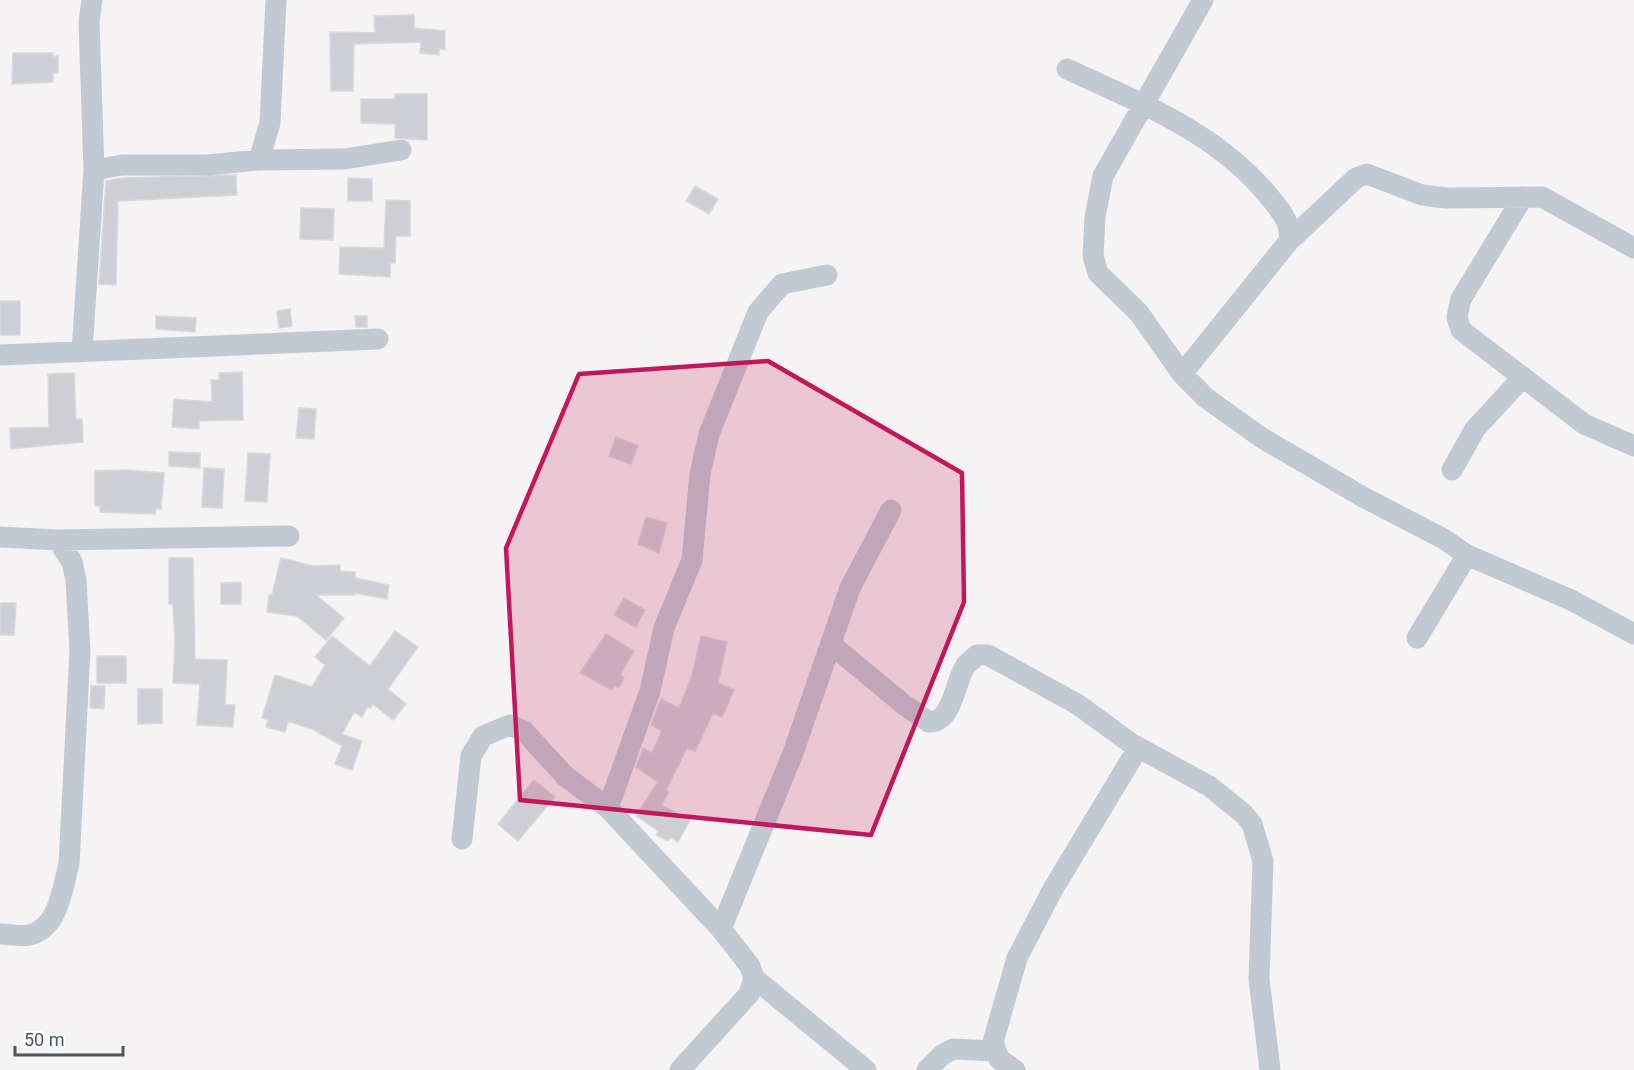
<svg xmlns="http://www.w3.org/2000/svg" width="1634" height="1070" font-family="Roboto,sans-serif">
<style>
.building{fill:#cdcfd5;stroke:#d7d9de;stroke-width:1.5}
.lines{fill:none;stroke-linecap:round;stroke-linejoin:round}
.minor{stroke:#c1cad2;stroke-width:21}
.marked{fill:#c2185b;fill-opacity:0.2;stroke:#c2185b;stroke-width:4.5;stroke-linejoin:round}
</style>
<rect width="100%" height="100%" fill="#f5f3f3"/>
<!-- building -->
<path class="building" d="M414 15V28L445 31V50L439 49V55L420 53 421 42 354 44 353 91H331L330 32 375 33 374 16Z
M13 53H53V57L58 56V73H53V82L12 84Z
M395 94H427V140L395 138V124L361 123V99H395Z
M236 175 237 195 118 201 116 285 99 284 106 181 123 178Z
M348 178 372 179V201H348Z
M695 186 718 199 709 214 686 201Z
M386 200 410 201V236H396L395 263H390V277L339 274 340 247 384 248Z
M301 208 334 209 333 240 300 239Z
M0 301H20V335H0Z
M290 309 292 326 279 328 277 311Z
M156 316 196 318 195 332 156 329Z
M355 316H367V327H356Z
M242 372 243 420 199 421V429L172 427 174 399 212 402 211 380H219V373Z
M74 373 76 419H82L83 442 11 449 10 428 49 427 48 374Z
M299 408 316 409 314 439 296 438Z
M616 437 638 446 631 464 609 456Z
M169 452 200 453V468L169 466Z
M248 453 270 454 267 502 245 501Z
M204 468 224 469 222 508 202 507Z
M125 470 164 473 161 509H156L155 514 100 512V506H95V471Z
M646 517 667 523 659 553 638 544Z
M169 558H193L195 659 227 660 225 705H235L233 727 197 725 200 684 173 683 175 643 173 604H169Z
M281 558 313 566 340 565V571L355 572V578L389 585 387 599 355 593V595H316L344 618 326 640 297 616 267 612 269 595H272Z
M241 582V604H221V583Z
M624 598 645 610 636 627 614 615Z
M0 603H16L14 635H0Z
M395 631 418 647 388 689 406 704 393 720 373 704 370 708 368 706 362 717 354 712 342 734 362 741 352 770 335 764 342 746 314 730 288 721 285 732 266 727 268 720 262 718 275 675 312 687 325 665 315 657 332 636 370 666Z
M606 634 634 651 620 675 624 677 619 688 614 685 612 690 580 673Z
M701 636 727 642 718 683 734 690 722 717 713 713 695 751 687 748 666 790 669 792 661 805 690 820 678 842 670 837 668 841 656 835 659 831 636 816 658 782 636 767 643 748 652 753 662 731 651 725 661 699 679 708 692 676Z
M97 656H126V683H97Z
M91 686H105L104 709 90 708Z
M138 689H162V723L138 724Z
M534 780 555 797 518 841 498 824Z"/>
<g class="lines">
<!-- minor -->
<path class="minor" d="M1203 0 1103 176 1095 217 1093 256 1098 273 1139 313 1182 374 1206 398 1262 438 1363 497 1444 539 1467 555 1571 600 1634 634
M1067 69C1142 104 1219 133 1272 200 1282 212 1292 225 1289 241L1182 374
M259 160 270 123 276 0
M94 170 122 165H208L259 160 344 159 401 150
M1523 197 1461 299 1457 317 1461 330 1584 424 1634 446
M1289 241 1356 178 1367 174 1422 195 1446 198 1542 197 1634 248
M82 351 94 170 89 22 92 0
M0 355 378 339
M1452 470 1475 429 1523 377
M0 537 58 540 72 562 76 580 80 651 69 864C62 889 59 928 29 935 21 937 9 934 0 934
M58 540 289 536
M1417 638 1467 555
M832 645 903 704 929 722C953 723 955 680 966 665 969 662 974 658 977 655H988L1077 704 1132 744 1209 786 1244 814 1252 824 1263 861 1259 979 1270 1070
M608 808 650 691 664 628 692 560 700 474 709 434 758 312 782 284 827 275
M462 839 471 756 483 736 510 725 524 731 565 776 608 808 721 929 750 966 754 978 749 994 680 1070
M721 929 793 753 850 588 891 510
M754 978 866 1070
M927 1070 942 1055 953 1049 994 1051
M1015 1070 999 1059 993 1042 1017 958 1053 889 1138 748"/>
</g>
<!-- marked area -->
<path class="marked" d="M768 361 962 473 964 602 871 835 520 800 506 548 579 374Z"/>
<!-- scale -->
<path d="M15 1046v9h108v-9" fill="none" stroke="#4a5661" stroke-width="3"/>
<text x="24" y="1046" font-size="18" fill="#4a5661" stroke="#ffffff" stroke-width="4.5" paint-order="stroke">50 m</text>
</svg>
